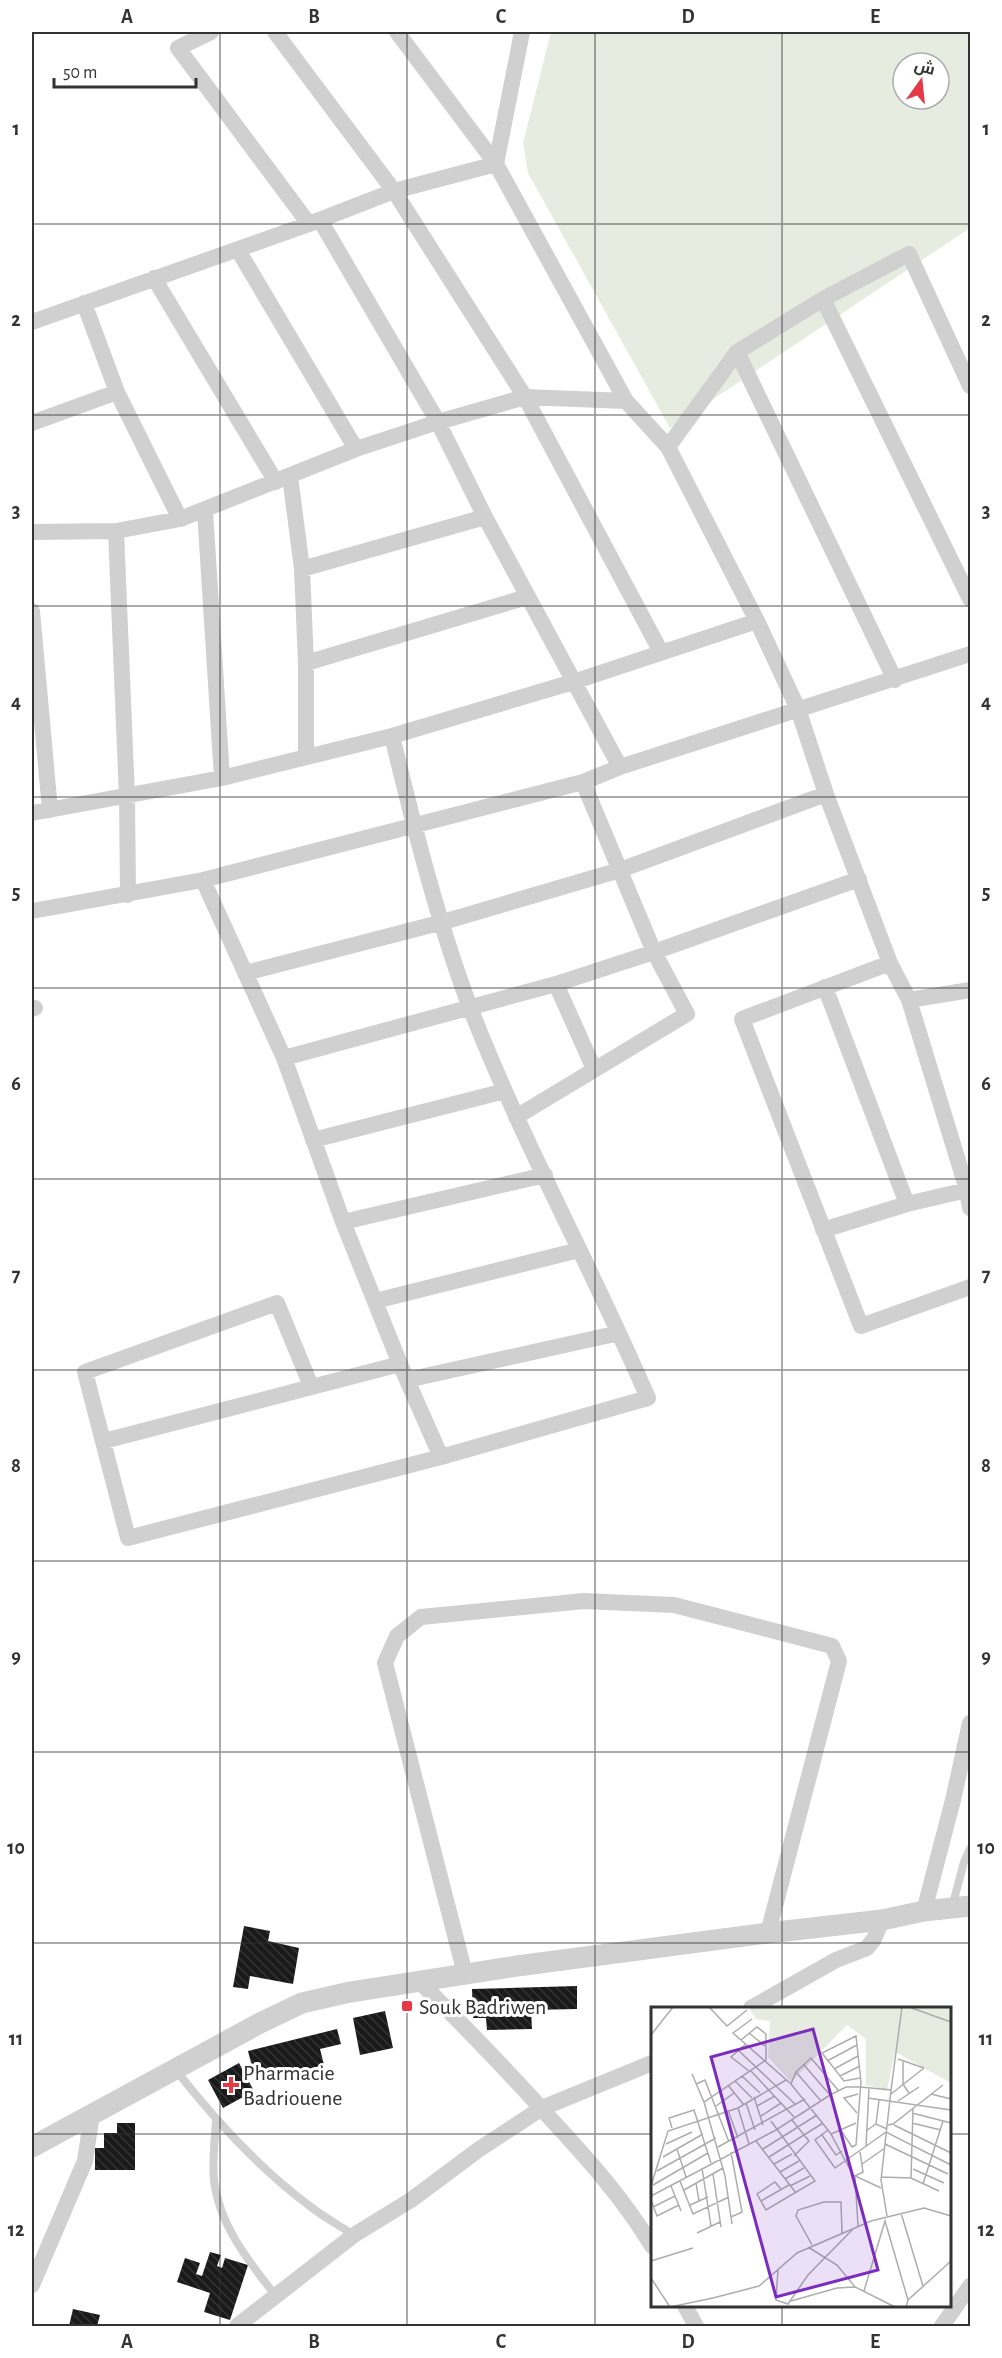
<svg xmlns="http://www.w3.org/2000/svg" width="1002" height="2358" font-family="'Alegreya Sans',Cairo,sans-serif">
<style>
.green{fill:#e6ecdf;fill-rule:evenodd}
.building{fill:url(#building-back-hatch)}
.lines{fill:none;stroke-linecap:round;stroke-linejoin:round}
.service{stroke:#d0d0d0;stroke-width:8}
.minor{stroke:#d0d0d0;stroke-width:16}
.tertiary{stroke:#d0d0d0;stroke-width:21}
.grid{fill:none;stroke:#333;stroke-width:1.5;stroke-opacity:0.55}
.poi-dot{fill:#e63946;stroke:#fff;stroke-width:2}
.labels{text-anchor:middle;stroke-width:6;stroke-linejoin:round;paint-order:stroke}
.poi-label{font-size:22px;fill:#333;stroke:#fff;text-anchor:start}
.inset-road{fill:none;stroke:#adadad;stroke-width:1.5}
.view{fill:#7b2cbf;fill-opacity:0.15;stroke:#7b2cbf;stroke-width:3}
.inset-edge{fill:none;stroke:#333;stroke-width:3}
.neatline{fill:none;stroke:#333;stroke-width:2}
.grid-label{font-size:20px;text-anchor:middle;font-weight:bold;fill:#333}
</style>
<defs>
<pattern id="building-back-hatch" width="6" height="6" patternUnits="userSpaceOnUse" patternTransform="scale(1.5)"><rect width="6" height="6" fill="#1a1a1a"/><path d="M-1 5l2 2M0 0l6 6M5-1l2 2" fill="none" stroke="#333"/></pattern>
</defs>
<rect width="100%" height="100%" fill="#fff"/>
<!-- green -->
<path class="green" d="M551 32H970V228L670 428 528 173 523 143ZM903 63H939V99H903Z"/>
<!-- building -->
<path class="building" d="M244 1926 270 1931 268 1941 299 1948 293 1984 250 1976 248 1989 233 1987Z
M577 1986V2009L531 2010 532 2029 487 2030 486 2018H473L472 1989Z
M385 2011 393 2048 360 2055 353 2018Z
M337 2029 341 2044 320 2049 324 2065 256 2082 248 2051Z
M239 2063 254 2091 223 2108 208 2080Z
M117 2123H135V2170H95V2148H104V2133H117Z
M210 2252 221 2255 217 2266 222 2268 225 2258 248 2265 230 2320 204 2312 210 2293 177 2282 185 2258 200 2263 196 2274 202 2276Z
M73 2309 100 2315 97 2326H69Z"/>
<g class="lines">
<!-- service -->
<path class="service" d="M952 1907 964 1862 970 1849
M175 2069C215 2120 259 2169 311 2207 325 2218 340 2226 354 2235
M216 2120C215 2140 212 2161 214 2180 219 2225 249 2262 276 2296"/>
<!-- minor -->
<path class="minor" d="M211 32 178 48 309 224
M275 32 394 191 525 397 661 652
M397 32 496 164 626 401 668 447 757 621 798 709 826 794 890 963
M320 220 438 422 485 517 620 767
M238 250 356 449
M154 278 276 482
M823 299 970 599
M84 303 117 392 180 519
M32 322 309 224 394 191 496 164 522 32
M737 352 895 680
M32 423 117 392
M668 447 737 352 823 299 909 254 970 386
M290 476 302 569 306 663V756
M205 511 222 778
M116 531 127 797 128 895
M32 532 116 531 180 519 356 449 438 422 525 397 626 401
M302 569 485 517
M32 611 50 810
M306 663 527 597
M32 813 222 778 392 736 573 682 757 621
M203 880 284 1058 343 1222 400 1364 441 1457
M32 911 203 880 583 782 620 767 970 654
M245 973 443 922 620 870 826 794
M556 984 594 1069
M825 987 907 1204 967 1190
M970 990 909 1000 967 1190 970 1208
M909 1000 890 963 742 1019 861 1326 970 1287
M32 1009 35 1008
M284 1058 556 984 654 952 859 879
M516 1117 687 1014 654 952 583 782
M313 1140 505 1091
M343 1222 545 1175
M823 1230 907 1204
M375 1301 579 1250
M407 1380 619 1333
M311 1386 277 1303 85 1372 128 1538 441 1457 648 1398C592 1268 523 1143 471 1010 438 923 414 827 392 736
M104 1441 400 1364
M924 1911 953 1800 970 1723
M465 1974 385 1663 397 1636 421 1617 584 1601 674 1605 832 1646 839 1661 768 1933
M419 1981C463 2025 507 2070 549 2117 587 2158 623 2198 652 2246
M751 2008 836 1960 867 1948 874 1939 882 1920
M32 2285 85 2161 92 2114
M685 2306 696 2326
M237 2326 354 2235 411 2200 478 2150 542 2108 652 2063
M942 2326 970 2286"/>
<!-- tertiary -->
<path class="tertiary" d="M32 2147 260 2023 302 2003 350 1992 517 1966 768 1933 882 1920 924 1911 970 1906"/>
</g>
<!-- grid -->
<path class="grid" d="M220 32V2326M407 32V2326M595 32V2326M782 32V2008M32 224H970M32 415H970M32 606H970M32 797H970M32 988H970M32 1179H970M32 1370H970M32 1561H970M32 1752H970M32 1943H970M32 2134H652M950 2134H970M782 2306V2326"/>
<!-- markers -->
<g class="poi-dot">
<rect x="401" y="2000" width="12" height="12" rx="3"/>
<path d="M228 2076h6v6h6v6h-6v6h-6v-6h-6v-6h6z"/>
</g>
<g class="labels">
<!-- poi labels -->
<g class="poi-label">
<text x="419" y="2014">Souk Badriwen</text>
<text x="243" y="2080">Pharmacie<tspan x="243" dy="25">Badriouene</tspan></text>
</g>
</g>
<!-- overview -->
<g transform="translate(651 2007)">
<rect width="300" height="300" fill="#fff"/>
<path d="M245 0H300V76L244 45 236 83 215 78V32L196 18 140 75 117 50 119 14 105 12 98 1Z" fill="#e6ecdf"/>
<path class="inset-road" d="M58 0 76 19 96 3M258 0 300 15M101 12 82 26 140 77 177 123M98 26 114 39M0 28 22 0M95 37 80 50 98 64M87 43 145 98M247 52 273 61M176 54 206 38M252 54V77L258 86M153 58 179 88M183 62 207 49M99 63 144 111M145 65 170 94M41 67 53 95 115 53V27L106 20 90 33M91 69 109 86M189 69 209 59M84 74 101 91M45 77 54 73 78 135M140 77 145 65 160 51 187 83M77 78 93 98M240 83 251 0M240 87 273 61M280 87 300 92M103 90 112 118M217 91 300 103M247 94 268 80M53 95 74 169 81 217M95 96 104 123M65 99 83 86M106 99 124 89M87 101 98 137M77 103 87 131M206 106 193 91 207 87M261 106 300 116M110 109 130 96M141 113 158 134 143 149M120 114 164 174 115 203 106 187 124 175 130 182M205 116 180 127 202 168 230 181M261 116 290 123M225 117 228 93M237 118 242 117 292 78M243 118 300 146M21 121 18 111 43 103 60 156M189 122 201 140 205 138 210 75 206 38 205 29 171 46 193 74 209 71M215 124 225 117 236 122M180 127 177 123 164 133 184 161 235 125 300 158M171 128 185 148 191 144M105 134 145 186M15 137 41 125M234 137 297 167M67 140 154 92M215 140 218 81M26 142 35 170M112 142 166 108M12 150 52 127M118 150 172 116M123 157 141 147M211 157 234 141M51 161 60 219M262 162 293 176M6 164 65 131M129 165 148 154M62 167 70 220M230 170 260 171 288 184M260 171 262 102M134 172 153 161M29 174 42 207 78 190M45 176 48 194M272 177 292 114M2 178 57 146M0 179 17 124 87 101 135 73M20 179 30 204M139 179 159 169M33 183 72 161M0 189 125 123 179 88 195 80H209L240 83 230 173 236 209M0 193 6 209 28 198M110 194 138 178M39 198 57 190M2 200 24 189M250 206 272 279M80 210 91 205 80 145M207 219 204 169 212 165 209 145M46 226 69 215M161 238 145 209 147 203 173 195H190L191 226M157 240 186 258 204 280 244 300M0 254 42 241M127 263 125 293 137 297 157 268 203 221M0 271 19 300 62 291 108 279 146 246 220 214 273 201 300 209M213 284 234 214 257 293M140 294 186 281 204 280M255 300 257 293 300 254"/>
<path class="view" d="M162 22 227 263 125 290 60 50Z"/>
<rect width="300" height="300" class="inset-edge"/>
</g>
<!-- border -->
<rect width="1002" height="2358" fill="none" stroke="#ffffff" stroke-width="66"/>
<!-- north arrow -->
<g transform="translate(921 81) rotate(15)"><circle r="28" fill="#ffffff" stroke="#adadad" stroke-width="1.5"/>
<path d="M0-4.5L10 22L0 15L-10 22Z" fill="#e63946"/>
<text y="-9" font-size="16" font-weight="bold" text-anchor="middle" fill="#333333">ش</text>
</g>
<!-- scale -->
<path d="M54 78v9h142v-9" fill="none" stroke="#333333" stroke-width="3"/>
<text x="63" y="78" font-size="18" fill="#333333" stroke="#ffffff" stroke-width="4.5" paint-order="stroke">50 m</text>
<rect x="33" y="33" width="936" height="2292" class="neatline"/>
<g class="grid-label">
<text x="127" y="23">A</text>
<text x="314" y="23">B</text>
<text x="501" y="23">C</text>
<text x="688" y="23">D</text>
<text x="875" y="23">E</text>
<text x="16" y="135">1</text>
<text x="986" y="135">1</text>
<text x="16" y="326">2</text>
<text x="986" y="326">2</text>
<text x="16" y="517">3</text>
<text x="986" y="517">3</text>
<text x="16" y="708">4</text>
<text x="986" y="708">4</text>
<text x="16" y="899">5</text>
<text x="986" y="899">5</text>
<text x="16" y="1090">6</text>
<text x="986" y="1090">6</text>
<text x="16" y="1281">7</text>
<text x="986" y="1281">7</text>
<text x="16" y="1472">8</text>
<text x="986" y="1472">8</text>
<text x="16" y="1663">9</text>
<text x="986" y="1663">9</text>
<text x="16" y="1854">10</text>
<text x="986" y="1854">10</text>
<text x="16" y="2045">11</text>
<text x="986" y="2045">11</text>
<text x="16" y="2236">12</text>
<text x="986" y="2236">12</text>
<text x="127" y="2348">A</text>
<text x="314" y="2348">B</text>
<text x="501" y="2348">C</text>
<text x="688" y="2348">D</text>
<text x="875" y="2348">E</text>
</g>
</svg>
